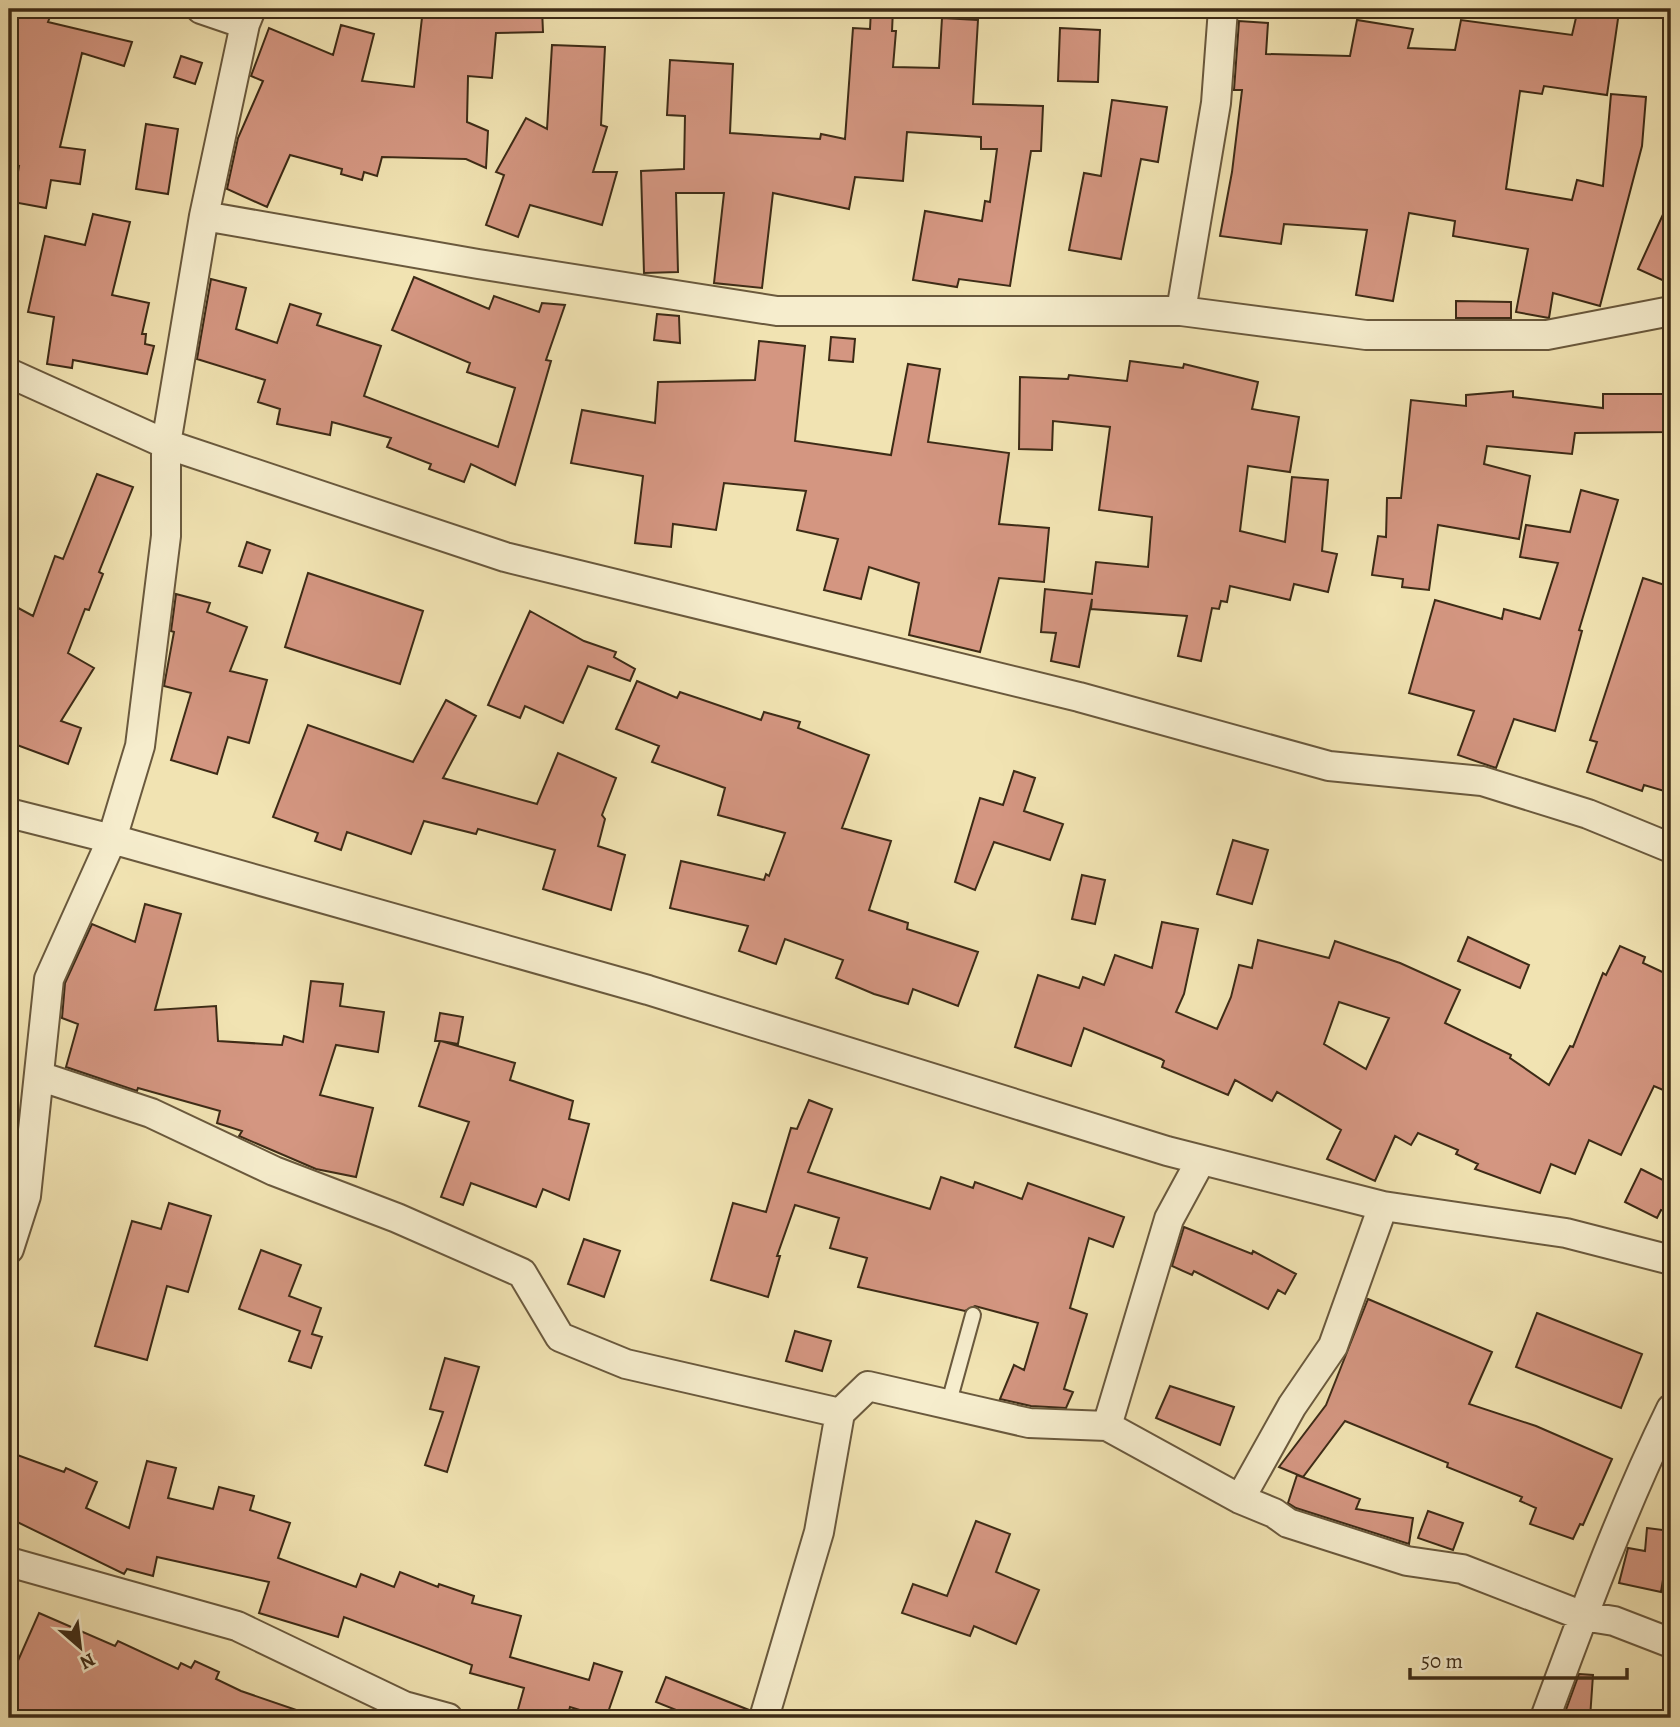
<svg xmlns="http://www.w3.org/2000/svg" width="1680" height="1727" font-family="Alegreya,serif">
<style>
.building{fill:#d49681;stroke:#3d2b16;stroke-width:2;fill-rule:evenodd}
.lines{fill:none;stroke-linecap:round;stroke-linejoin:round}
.service-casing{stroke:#6a593d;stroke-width:18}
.minor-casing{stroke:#6a593d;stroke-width:32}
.service{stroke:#f6edcd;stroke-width:14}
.minor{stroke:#f6edcd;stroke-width:28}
</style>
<rect width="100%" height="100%" fill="#f1e3b2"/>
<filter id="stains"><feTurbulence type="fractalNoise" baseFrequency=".00286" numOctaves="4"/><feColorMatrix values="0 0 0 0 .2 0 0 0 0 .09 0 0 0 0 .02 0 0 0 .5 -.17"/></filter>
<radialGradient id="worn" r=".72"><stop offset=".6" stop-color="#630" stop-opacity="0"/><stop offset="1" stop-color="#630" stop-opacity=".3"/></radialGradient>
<!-- building -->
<path class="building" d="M17 9H53L48 22 132 42 124 66 82 53 60 147 85 150 80 184 51 180 46 208 13 202 19 166 9 165V32Z
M423 9H542L543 32 496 33 492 78 468 76 467 122 488 131 486 168 466 159 382 157 377 176 364 172 362 180 341 174 342 169 290 155 267 207 227 189 238 138 263 81 251 76 269 28 333 55 341 25 374 34 362 81 414 87Z
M871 9H893L892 31H896L893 67 939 68 942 18 978 20 973 104 1043 106 1041 151H1031L1010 286 959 279 957 287 913 280 925 211 982 221 985 201 990 202 997 149H981V137L907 132 903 181 855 177 849 209 773 193 762 288 714 283 724 193H676L678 272 644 273 641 171 684 169 685 116 667 115 670 60 733 64 730 133 820 139 821 134 845 139 853 28 870 29Z
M1578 9 1619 12 1607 95 1544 86 1542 94 1520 91 1506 189 1572 200 1577 180 1603 186 1611 94 1646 97 1642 146 1600 306 1553 293 1549 318 1516 312 1528 249 1453 236 1455 221 1409 213 1393 301 1356 295 1367 230 1284 224 1281 244 1220 236 1232 172 1242 90H1234L1239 21 1268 23 1266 54 1350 56 1357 20 1413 29 1408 48 1455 50 1461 20 1572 35Z
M1060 28 1100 30 1098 82 1058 81Z
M552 45 605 47 601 125 607 127 593 172H617L602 225 530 205 518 237 486 225 504 175 496 172 526 118 547 129Z
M181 56 202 63 195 84 174 77Z
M1112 100 1167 107 1158 162 1141 159 1121 259 1069 250 1084 173 1101 176Z
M146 124 178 129 168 194 136 189Z
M1671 197V284L1638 269Z
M93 214 130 222 112 295 149 303 142 334H146L145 344 154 346 147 374 73 360 72 368 47 364 54 317 28 312 45 236 85 245Z
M414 277 489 309 494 296 539 312 542 303 565 305 546 360 551 361 515 485 471 464 464 482 429 469 431 464 387 447 391 438 332 422 330 435 277 424 280 409 258 402 265 380 197 359 211 279 246 288 236 329 277 343 290 304 321 314 317 325 381 346 364 396 498 447 515 388 467 372 470 363 392 330Z
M1456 301 1511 302V318H1456Z
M657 314 679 316 680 343 654 340Z
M831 337 855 339 853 362 829 360Z
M759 341 805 346 795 441 891 455 908 364 940 369 928 442 1009 453 999 524 1049 528 1044 582 999 578 980 652 909 635 919 583 869 567 861 599 824 590 838 539 797 530 806 491 724 483 716 530 673 524 671 547 635 543 643 476 571 463 582 410 655 423 658 382 755 380Z
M1130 361 1183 368 1184 364 1258 382 1252 409 1299 417 1290 472 1248 466 1240 531 1285 542 1292 477 1328 480 1322 551 1337 554 1328 592 1294 584 1290 600 1230 586 1227 602 1221 601 1219 609 1212 608 1201 661 1178 656 1187 616 1091 609 1092 599 1079 667 1051 661 1056 633 1041 632 1045 589 1092 594 1096 562 1148 567 1152 517 1099 510 1110 427 1053 421 1052 450 1019 449 1020 377 1068 379 1069 375 1127 381Z
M1513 391V397L1603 408V394H1671V432L1575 433 1572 454 1487 446 1484 464 1530 476 1519 539 1438 525 1429 590 1402 587 1403 579 1372 575 1378 536 1386 537 1387 498H1401L1411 400 1466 406V395Z
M97 474 133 487 99 572 103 574 89 610 85 609 68 653 94 668 61 721 81 728 68 764 9 742V603L33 616 55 556 63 559Z
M1581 490 1618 500 1579 630 1582 631 1555 731 1514 719 1496 768 1458 755 1474 711 1409 693 1435 600 1502 619 1504 609 1540 619 1558 563 1520 557 1526 525 1570 532Z
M247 542 270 550 262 573 239 566Z
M308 573 423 611 400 684 285 647Z
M1643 578 1671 587V793L1644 785 1642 791 1587 772 1597 742 1590 740Z
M176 594 210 603 207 612 247 627 230 671 267 680 249 743 228 737 217 774 171 760 191 693 164 686 174 632 171 631Z
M530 611 584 641 616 652 614 657 635 669 630 681 588 666 563 723 525 706 520 718 488 705Z
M637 681 677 698 680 692 761 720 764 712 800 722 798 728 869 755 842 828 891 841 869 910 908 923 907 929 978 952 958 1006 913 989 908 1004 874 994 836 978 843 960 785 939 776 964 739 951 748 926 670 908 681 861 764 880 766 874 769 876 785 833 718 815 725 788 652 762 659 746 616 729Z
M446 700 476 716 443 778 537 804 558 753 616 778 602 815 605 819 598 846 625 855 611 910 543 889 555 850 478 829 476 834 424 821 411 854 347 832 341 850 315 841 318 833 273 817 308 725 413 762Z
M1014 771 1035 778 1024 811 1063 824 1050 860 994 842 975 890 955 882 980 798 1003 805Z
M1233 840 1268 850 1252 904 1217 894Z
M1082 875 1105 880 1095 924 1072 919Z
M145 904 181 914 155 1010 216 1006 218 1041 282 1045 284 1036 303 1042 311 981 343 984 340 1006 384 1012 378 1052 336 1045 320 1095 373 1108 356 1177 316 1169 239 1136 242 1131 217 1123 220 1111 138 1088 137 1091 66 1067 78 1024 62 1018 65 983 92 924 135 942Z
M1162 922 1198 929 1184 994 1176 1012 1217 1029 1231 997 1239 965 1252 968 1258 940 1329 958 1335 941 1400 963 1460 990 1445 1023 1511 1055 1510 1058 1549 1085 1570 1046 1573 1047 1603 973 1606 975 1620 946 1645 957 1643 963 1671 976V1070L1663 1090 1654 1086 1621 1155 1589 1140 1575 1174 1551 1164 1540 1193 1475 1169 1478 1164 1456 1154 1458 1150 1418 1133 1411 1145 1395 1136 1375 1181 1327 1159 1341 1130 1277 1092 1272 1101 1235 1080 1228 1095 1162 1067 1164 1061 1161 1059 1084 1028 1071 1066 1015 1047 1038 975 1079 988 1083 977 1104 985 1115 955 1152 968ZM1339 1002 1389 1018 1366 1069 1324 1044Z
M1468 937 1529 965 1520 988 1458 961Z
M440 1013 463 1017 458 1044 441 1041 515 1063 510 1080 573 1101 569 1119 589 1124 569 1200 543 1189 536 1207 471 1183 463 1205 441 1197 469 1122 419 1106 440 1041H435Z
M809 1100 832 1109 808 1172 930 1209 941 1177 973 1188 975 1182 1022 1199 1028 1183 1124 1217 1113 1247 1089 1238 1070 1308 1087 1314 1064 1389 1073 1392 1066 1408 1031 1406 1000 1399 1014 1365 1024 1370 1038 1323 975 1306 965 1311 858 1287 867 1258 830 1248 839 1218 795 1205 777 1256H780L768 1297 711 1280 733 1203 766 1212 791 1128 797 1129Z
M1641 1169 1671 1184V1213L1661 1210 1657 1218 1625 1202Z
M169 1203 211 1216 188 1292 167 1286 147 1360 95 1346 132 1221 161 1229Z
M1184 1227 1252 1254 1253 1251 1296 1274 1285 1294 1278 1290 1268 1309 1194 1271 1192 1275 1172 1266Z
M584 1239 620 1251 604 1297 568 1284Z
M261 1250 301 1265 289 1296 321 1308 312 1334 322 1337 311 1368 289 1361 300 1331 239 1309Z
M1368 1299 1492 1352 1469 1404 1536 1426 1612 1459 1583 1525 1580 1524 1573 1539 1530 1524 1536 1508 1520 1501 1522 1497 1447 1467 1448 1463 1345 1421 1303 1477 1279 1467 1326 1405Z
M1537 1313 1642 1354 1621 1408 1516 1367Z
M795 1331 831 1341 822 1371 786 1361Z
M445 1358 479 1367 447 1472 425 1465 443 1412 430 1409Z
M1170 1386 1234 1407 1220 1445 1156 1418Z
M9 1452 64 1472 66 1468 97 1482 86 1508 129 1528 147 1461 176 1468 168 1498 213 1509 219 1487 254 1496 250 1510 290 1523 278 1558 356 1587 361 1574 394 1587 400 1572 438 1587 439 1584 474 1596 472 1603 521 1616 510 1657 589 1680 594 1663 622 1672 606 1718 570 1707 567 1718H534L517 1713 524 1688 470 1673 472 1665 344 1617 338 1637 259 1613 269 1582 157 1557 153 1576 127 1569 124 1574 9 1518Z
M1297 1475 1360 1499 1356 1509 1413 1518 1409 1544 1296 1508 1288 1503Z
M1428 1511 1463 1523 1453 1550 1418 1538Z
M976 1521 1010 1534 996 1572 1039 1590 1016 1644 974 1626 970 1636 902 1613 913 1584 947 1596Z
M1647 1528 1671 1531 1661 1592 1619 1583 1628 1548 1645 1551Z
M39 1613 115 1646 118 1641 178 1669 181 1663 191 1668 195 1661 219 1672 216 1679 241 1691 308 1714V1718H9V1681Z
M1579 1674 1593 1675 1590 1718H1563Z
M666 1677 749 1710 748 1718H696L656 1702Z"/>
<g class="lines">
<!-- service casing -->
<g class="service-casing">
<path id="service" d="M949 1402 973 1315"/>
</g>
<!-- minor casing -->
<g class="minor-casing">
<path id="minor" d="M201 9 245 24
M204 216 478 264 777 311H1181L1366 335H1547L1671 311
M1181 311 1216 103 1223 9
M9 373 166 444 505 557 1079 697 1329 766 1482 781 1588 814 1671 848
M9 813 112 839 648 990 1167 1151 1383 1206 1566 1233 1671 1260
M39 1076 151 1113 274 1171 397 1218 522 1273 560 1337 626 1364 840 1413 868 1386 1029 1423 1107 1426 1240 1499
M1383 1206 1333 1346 1292 1406 1240 1499 1274 1513 1288 1523 1407 1561 1462 1569 1583 1616 1614 1621 1671 1643
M9 1249 26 1196 49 979 112 839 140 746 166 536V444L204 216 245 24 251 9
M1107 1426 1169 1219 1201 1160
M9 1562 237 1626 404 1706 448 1718
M764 1718 819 1532 840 1413
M1545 1718C1584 1613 1622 1509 1671 1409"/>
</g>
<!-- service -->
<use href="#service" class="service"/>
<!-- minor -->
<use href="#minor" class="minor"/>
</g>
<!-- margin -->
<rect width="1680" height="1727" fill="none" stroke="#f1e3b2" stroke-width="35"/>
<rect x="10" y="10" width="1659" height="1706" fill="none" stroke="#3d2b16" stroke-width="3.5"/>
<rect x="18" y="18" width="1645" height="1692" fill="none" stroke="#3d2b16" stroke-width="2"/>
<!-- north arrow -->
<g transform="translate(80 1647) rotate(152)" stroke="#f6edcd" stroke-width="5" paint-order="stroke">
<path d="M0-5L12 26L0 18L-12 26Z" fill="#3d2b16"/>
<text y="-10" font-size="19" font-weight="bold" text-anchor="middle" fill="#3d2b16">N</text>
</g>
<!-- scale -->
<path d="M1410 1668v10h217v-10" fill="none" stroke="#3d2b16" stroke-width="3.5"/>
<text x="1421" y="1668" font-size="21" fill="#3d2b16" stroke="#f6edcd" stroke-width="5" paint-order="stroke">50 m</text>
<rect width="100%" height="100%" filter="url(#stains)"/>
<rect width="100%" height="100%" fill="url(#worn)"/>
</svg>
